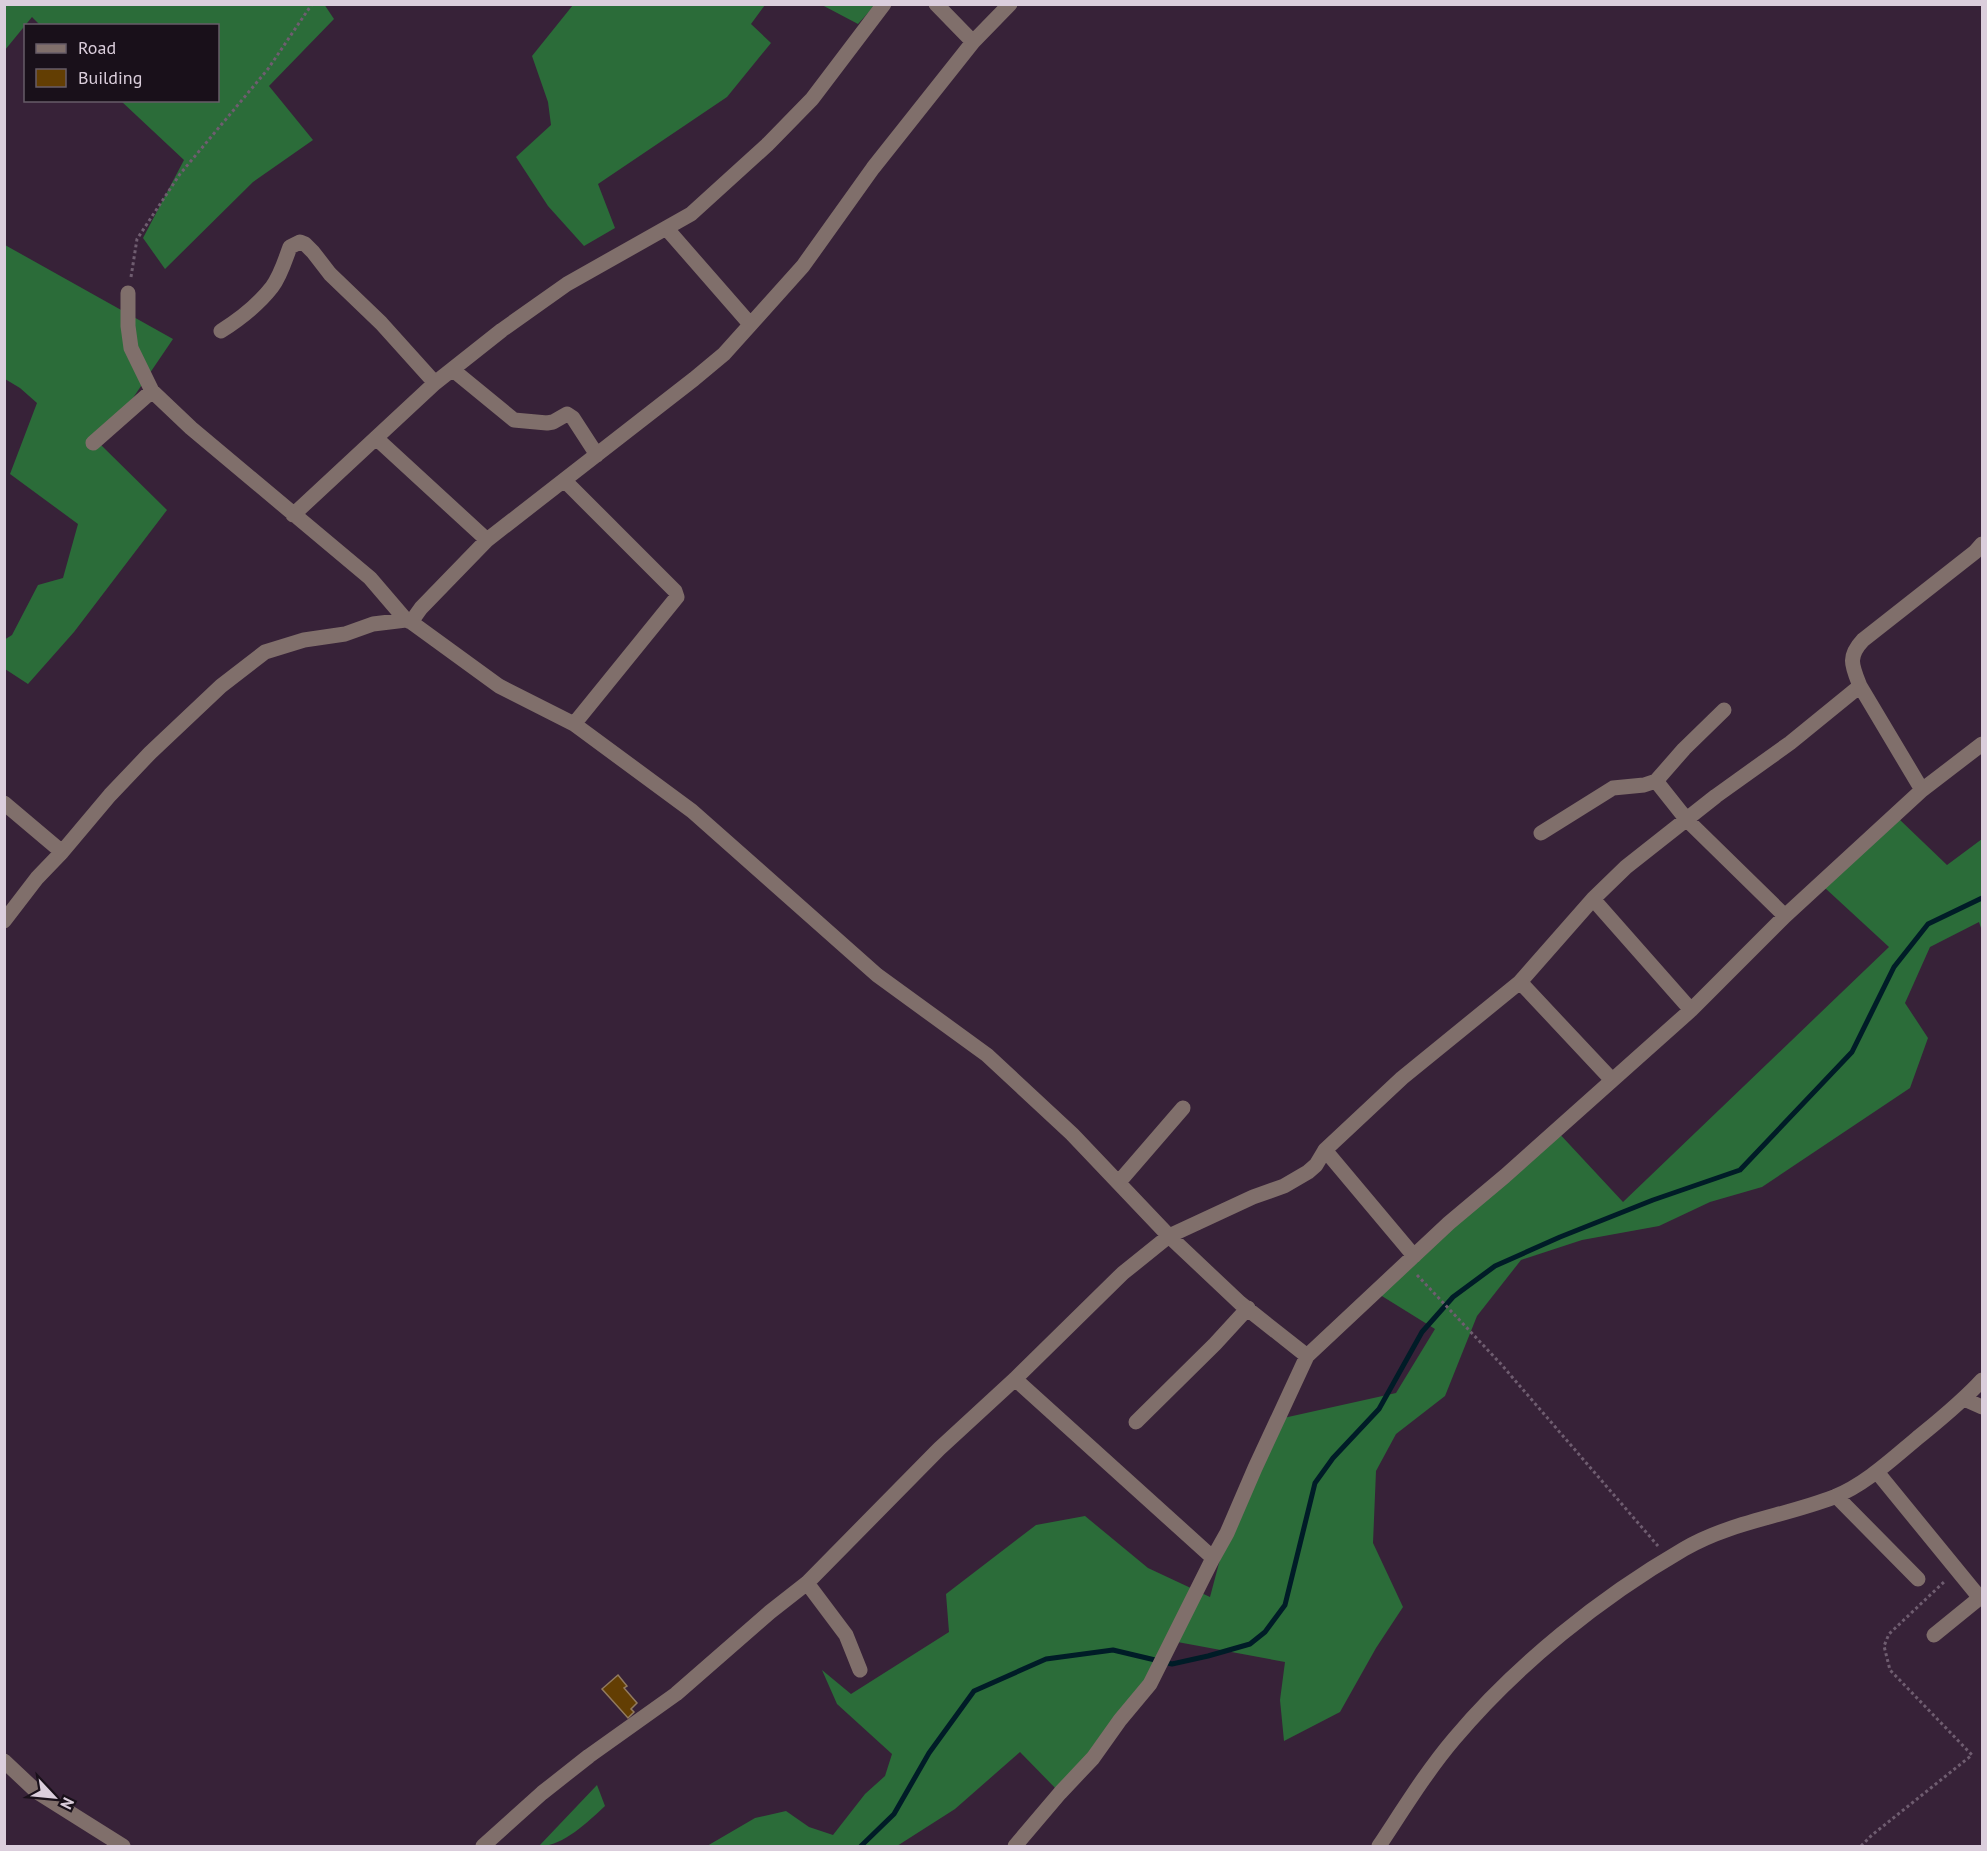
<svg xmlns="http://www.w3.org/2000/svg" width="1987" height="1851" font-family="'PT Sans',sans-serif">
<style>
.forest{fill:#2b6c39}
.lines{fill:none;stroke-linecap:round;stroke-linejoin:round}
.stream{stroke:#001c27;stroke-width:5}
.building{fill:#633e03;stroke:#917a5f;stroke-width:1.5}
.path{stroke:#6f5d70;stroke-width:3;stroke-dasharray:3 3;stroke-linecap:butt}
.minor{stroke:#806f6b;stroke-width:15}
</style>
<rect width="100%" height="100%" fill="#372238"/>
<!-- forest -->
<path class="forest" d="M324 4 334 19 269 86 313 140 253 182 165 269 143 238 184 160 121 101 218 100V26H41L32 17 5 50V5Z
M573 5H765L751 24 771 43 727 97 598 184 615 228 584 246 548 206 516 157 551 125 548 102 532 56Z
M822 5H875L858 24Z
M5 245 173 339 101 445 167 510 74 632 28 684 5 669 4 640 12 635 38 585 63 578 78 524 10 474 37 403 20 388 5 379Z
M1899 819 1947 865 1982 839V931L1979 922 1930 947 1905 1003 1928 1038 1910 1088 1762 1187 1710 1202 1659 1226 1582 1240 1521 1260 1477 1316 1445 1396 1396 1434 1376 1471 1373 1543 1403 1607 1376 1648 1340 1712 1284 1741 1280 1700 1285 1662 1172 1641 1158 1679 1060 1793 1020 1752 955 1809 897 1846H707L755 1818 786 1811 809 1827 833 1835 865 1794 885 1776 892 1754 837 1704 822 1670 851 1694 949 1632 946 1594 1036 1525 1085 1516 1148 1568 1210 1597 1227 1533 1279 1419 1396 1393 1435 1329 1377 1293 1556 1130 1623 1202 1889 947 1825 888Z
M597 1785 605 1806C588 1822 562 1847 539 1846Z"/>
<g class="lines">
<!-- stream -->
<path class="stream" d="M861 1846 894 1814 929 1753 974 1691 1046 1659 1113 1650 1172 1664 1208 1656 1250 1644 1265 1632 1285 1605 1315 1483 1333 1458 1379 1409 1422 1332 1453 1297 1495 1266 1560 1237 1653 1200 1740 1170 1852 1052 1894 967 1928 924 1982 898"/>
</g>
<!-- building -->
<path class="building" d="M618 1675 627 1686 624 1688 637 1703 631 1709 634 1712 628 1718 602 1689Z"/>
<g class="lines">
<!-- path -->
<path class="path" d="M131 277 137 239 180 174 268 69 312 4
M1417 1275 1500 1363 1658 1546
M1861 1846 1872 1835 1972 1755 1890 1670 1884 1646 1889 1634 1945 1581"/>
<!-- minor -->
<path class="minor" d="M936 4 973 42
M667 229 750 324
M128 293V326L131 348 152 391 191 428 370 578 406 620
M221 331C240 319 258 305 272 287 281 275 285 260 290 247L300 242 305 244 313 252 330 274 381 323 435 383
M453 370 514 420 547 423 553 422 567 414 573 418 597 455
M376 438 487 540
M93 443 152 391
M564 480 675 591 677 597 574 724
M293 515 435 383 502 330 567 284 691 214 767 145 812 99 884 4
M411 622 421 608 487 540 694 379 724 354 803 266 873 168 973 42 1010 4
M1656 781 1684 749 1724 710
M1922 790 1982 744
M4 803 62 852
M1541 833 1613 788 1644 785 1656 781 1687 820 1785 916
M1593 899 1691 1010
M4 921 37 878 62 852 110 795 150 753 221 686 265 652 304 640 345 634 373 624 406 620 411 622 499 686 574 724 692 811 877 975 987 1055 1072 1134 1169 1236 1240 1303 1307 1356
M1520 982 1612 1080
M1325 1150 1414 1256
M1119 1182 1183 1108
M1015 1379 1213 1558
M1964 1399 1982 1407
M1136 1422 1215 1344 1248 1308
M1877 1472 1980 1598
M1836 1496 1918 1579
M807 1583 846 1635 860 1670
M1934 1635 1982 1596
M4 1761 37 1792 123 1846
M483 1846 542 1793 589 1756 676 1694 770 1612 807 1583 939 1449 1015 1379 1123 1273 1169 1236 1253 1197 1284 1186 1308 1172 1316 1165 1325 1150 1402 1078 1520 982 1593 899 1626 867 1716 796 1790 743 1860 686
M1015 1846 1060 1793 1093 1758 1120 1720 1150 1684 1213 1558 1227 1533 1255 1468 1307 1356 1449 1223 1505 1176 1691 1010 1785 916 1922 790 1860 686C1852 666 1847 657 1863 640L1975 552 1982 544
M1379 1846C1403 1810 1426 1772 1454 1739 1516 1665 1601 1597 1684 1549 1730 1522 1785 1516 1834 1497 1864 1485 1890 1461 1915 1440 1938 1421 1962 1402 1982 1380"/>
</g>
<!-- border -->
<rect width="1987" height="1851" fill="none" stroke="#dbcedc" stroke-width="12"/>
<!-- legend -->
<rect x="24" y="24" width="195" height="78" fill="#19101a" stroke="#675c68" stroke-width="1.5"/>
<rect x="36" y="44" width="30" height="9" fill="#806f6b" stroke="#675c68" stroke-width="1.5"/>
<text x="78" y="54" font-size="18" fill="#dbcedc">Road</text>
<rect x="36" y="69" width="30" height="18" fill="#633e03" stroke="#675c68" stroke-width="1.5"/>
<text x="78" y="84" font-size="18" fill="#dbcedc">Building</text>
<!-- north arrow -->
<g transform="translate(54 1797) rotate(116)" stroke="#19101a" stroke-width="4.5" paint-order="stroke">
<path d="M0-4.5L10 22L0 15L-10 22Z" fill="#dbcedc"/>
<text y="-9" font-size="16" font-weight="bold" text-anchor="middle" fill="#dbcedc">N</text>
</g>
</svg>
